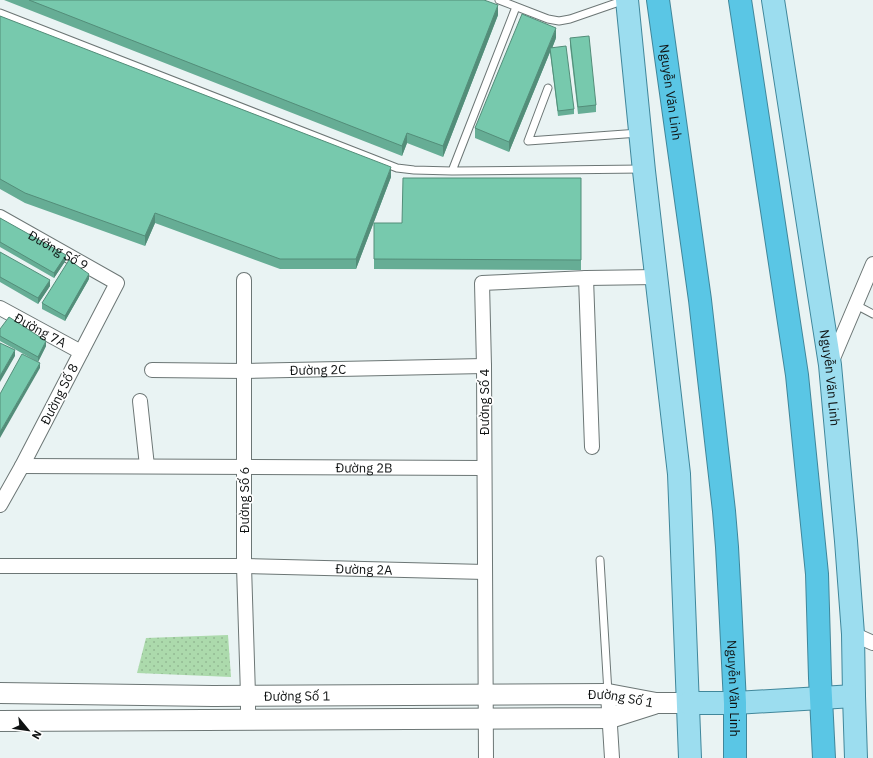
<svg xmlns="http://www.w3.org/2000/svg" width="873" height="758" viewBox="0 0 873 758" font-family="'IBM Plex Sans',sans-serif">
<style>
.grass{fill:url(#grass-dots)}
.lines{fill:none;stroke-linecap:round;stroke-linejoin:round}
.lane-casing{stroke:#6c7675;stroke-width:9}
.street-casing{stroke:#6c7675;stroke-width:16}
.secondary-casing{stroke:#6c7675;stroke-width:22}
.primary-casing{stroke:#40879b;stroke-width:24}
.highway-casing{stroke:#40879b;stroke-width:24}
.lane{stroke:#fff;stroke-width:7}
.street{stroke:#fff;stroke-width:14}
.secondary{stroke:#fff;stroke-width:20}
.primary{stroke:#9cddef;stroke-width:22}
.highway{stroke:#5ac6e5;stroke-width:22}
.wall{fill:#66ad95}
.shaded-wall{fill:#538d79}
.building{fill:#77c9ad;stroke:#538d79}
.labels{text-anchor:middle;stroke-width:3.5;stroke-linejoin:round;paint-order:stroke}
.street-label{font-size:13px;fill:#0f1212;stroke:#fff}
</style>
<defs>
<pattern id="grass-dots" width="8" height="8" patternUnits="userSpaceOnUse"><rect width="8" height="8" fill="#acdaac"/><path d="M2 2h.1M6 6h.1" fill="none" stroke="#93ba93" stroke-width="1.8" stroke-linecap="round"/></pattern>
</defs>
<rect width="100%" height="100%" fill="#e9f3f3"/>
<path class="grass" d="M228 635 231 677 137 673 146 638Z"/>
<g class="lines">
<defs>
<path id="lane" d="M499 0 548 19 559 21 570 19 625 0
M0 13 397 168 414 170 452 171 642 169
M548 88 528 141 639 133
M452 171 516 7
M856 305 873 314
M600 560 608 693"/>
<g id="street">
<path id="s1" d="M0 217 117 283 22 466 0 505"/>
<path d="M586 278 592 447"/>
<path d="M244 280V566L248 695V720"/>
<path id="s2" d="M0 308 81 352"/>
<path d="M831 363 873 264"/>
<path id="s3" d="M152 370 245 371 484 366"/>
<path d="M140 401 147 466"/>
<path id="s4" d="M22 466 484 468"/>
<path id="s5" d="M0 566H244L485 572"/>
<path d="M853 634 873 643"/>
<path d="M608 694 612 758"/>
<path d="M486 758 484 366 482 283 586 278 657 277"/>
</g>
<g id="secondary">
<path id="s6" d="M0 693 213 696 608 694 656 703H689"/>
<path d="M0 721 610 718 654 704"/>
</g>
<g id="primary">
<path d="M627 0 644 171 679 474 690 758"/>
<path id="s7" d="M773 0 830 365 846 541 853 634 854 696 856 758"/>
<path d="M689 703H735L854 696"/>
</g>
<g id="highway">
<path id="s8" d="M658 0 700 300 724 511 727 547 730 602 735 703V758"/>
<path d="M740 0 797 375 817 574 820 678 824 758"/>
</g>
</defs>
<use href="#lane" class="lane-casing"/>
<use href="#street" class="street-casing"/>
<use href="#secondary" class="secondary-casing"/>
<use href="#primary" class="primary-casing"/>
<use href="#highway" class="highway-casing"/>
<use href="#lane" class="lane"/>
<use href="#street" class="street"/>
<use href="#secondary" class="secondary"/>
<use href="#primary" class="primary"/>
<use href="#highway" class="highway"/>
</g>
<path class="wall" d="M4 0H484L498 15 443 157 407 143 402 156Z
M0 16 391 177 356 269H280L155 223 145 246 25 203 0 189Z
M556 38 552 48 574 109V114L558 116 550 52 509 152 475 138V128Z
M570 38 596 105V112L578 114 570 46Z
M581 178V270L374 269V223H402Z
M0 218 66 260 54 278 0 247Z
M0 252 50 286 38 304 0 282Z
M89 279 65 321 42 309V303Z
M0 329 46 346 38 362 0 341Z"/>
<path class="shaded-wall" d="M498 5V15L443 157V146Z
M556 28V38L551 51 550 48V52L509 152V142Z
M407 133V143L402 156V146Z
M391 167V177L356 269V259Z
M155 213V223L145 246V236Z
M66 255V260L54 278V273Z
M89 274V279L65 321V316Z
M50 280V286L38 304V298Z
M46 341V346L38 362V357Z
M15 350V356L0 382V376Z
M40 363V368L0 438V432Z"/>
<path class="building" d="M29 0H484L498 5 443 146 407 133 402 146Z
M522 14 556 28 509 142 475 128Z
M0 16 391 167 356 259H280L155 213 145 236 25 193 0 179Z
M589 36 596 105 578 107 570 38Z
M566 46 574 109 558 111 550 48Z
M403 178H581V260L374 259V223H402Z
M0 218 66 255 54 273 0 242Z
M0 252 50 280 38 298 0 277Z
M69 260 89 274 65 316 42 303Z
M9 317 46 341 38 357 0 336V329Z
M0 343 15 350 0 376Z
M22 354 40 363 0 432V394Z"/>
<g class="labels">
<g class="street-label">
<text dy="5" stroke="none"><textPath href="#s8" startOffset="93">Nguyễn Văn Linh</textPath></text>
<text dy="5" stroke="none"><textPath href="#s1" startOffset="67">Đường Số 9</textPath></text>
<text dy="5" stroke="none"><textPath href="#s2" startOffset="46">Đường 7A</textPath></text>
<text dy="5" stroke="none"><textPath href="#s3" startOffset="166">Đường 2C</textPath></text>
<text dy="5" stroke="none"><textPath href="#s7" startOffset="382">Nguyễn Văn Linh</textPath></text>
<text transform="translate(59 394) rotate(-63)" y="5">Đường Số 8</text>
<text transform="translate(484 402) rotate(-90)" y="5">Đường Số 4</text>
<text dy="5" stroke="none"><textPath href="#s4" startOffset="342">Đường 2B</textPath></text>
<text transform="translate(244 500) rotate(-90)" y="5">Đường Số 6</text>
<text dy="5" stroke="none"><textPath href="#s5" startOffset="364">Đường 2A</textPath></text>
<text dy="5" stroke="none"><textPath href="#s8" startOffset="693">Nguyễn Văn Linh</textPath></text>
<text dy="5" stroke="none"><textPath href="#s6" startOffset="297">Đường Số 1</textPath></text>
<text dy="5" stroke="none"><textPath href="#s6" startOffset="621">Đường Số 1</textPath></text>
</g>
</g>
<g transform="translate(28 730) rotate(119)" stroke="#ffffff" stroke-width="3" paint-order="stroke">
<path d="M0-3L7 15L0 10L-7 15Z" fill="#0f1212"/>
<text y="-6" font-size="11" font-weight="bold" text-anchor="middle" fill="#0f1212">N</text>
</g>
</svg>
